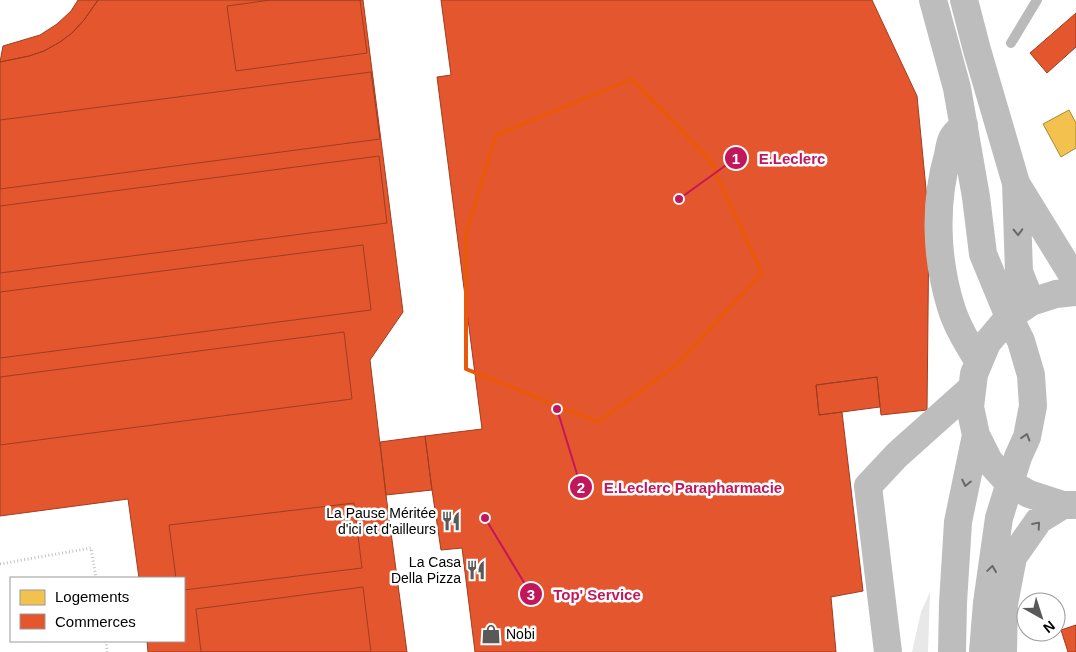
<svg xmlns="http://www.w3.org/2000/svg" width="1076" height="652" viewBox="0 0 1076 652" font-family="Helvetica,sans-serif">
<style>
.green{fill:#e8e8e8}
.homes{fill:#f2c14e;stroke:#a98737}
.shops{fill:#e4572e;stroke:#a03d20}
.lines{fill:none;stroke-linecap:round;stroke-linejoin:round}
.stream{stroke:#bababa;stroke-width:10}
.path{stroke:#c2c2c2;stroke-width:3;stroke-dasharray:1 2.5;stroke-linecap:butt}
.minor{stroke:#bdbdbd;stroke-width:28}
.oneway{stroke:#686868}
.marked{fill:none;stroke:#e8590c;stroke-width:4;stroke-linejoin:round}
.labels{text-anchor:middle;stroke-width:5;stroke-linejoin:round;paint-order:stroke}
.poi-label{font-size:14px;fill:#000;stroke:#fff;text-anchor:end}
.leader{fill:none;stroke:#c2185b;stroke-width:2}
.callout-dot{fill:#c2185b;stroke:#fff;stroke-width:2}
.mark-label{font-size:15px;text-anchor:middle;font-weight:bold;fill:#fff}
.callout-label{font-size:15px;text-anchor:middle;font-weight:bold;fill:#c2185b;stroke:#fff;stroke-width:5;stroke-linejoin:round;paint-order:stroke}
</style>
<rect width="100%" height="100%" fill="#fff"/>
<path class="green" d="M930 592 928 652H912L921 612Z"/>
<path class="homes" d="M1069 110 1076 123V148L1061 157 1043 124Z"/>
<path class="shops" d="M78 0H98L84 20 72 33 60 42 44 51 29 56 0 62 3 46 40 35 57 24 71 11Z
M98 0H363L403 312 370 360 386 495 407 652H148L147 641H184V578H139L128 499 0 516V62L29 56 44 51 60 42 72 33 84 20Z
M271 0H360L367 53 236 71 227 6Z
M441 0H872L917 96 929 220 927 410 881 415 877 377 816 385 819 415 842 412 863 591 831 597 836 652H475L462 548 441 550 432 490 425 436 482 429 437 77 451 75Z
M1076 13V47L1047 73 1030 53Z
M371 72 380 139 0 189V120Z
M379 156 387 223 0 273V206Z
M363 245 371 310 0 358V292Z
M344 332 352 399 0 445V377Z
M877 377 880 407 819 415 816 385Z
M425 436 432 490 386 495 380 442Z
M354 503 362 568 184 590V578H176L169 525Z
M363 587 371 652H201L196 609Z
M1076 625V652H1068L1061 630Z"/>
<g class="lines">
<path class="stream" d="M1011 43 1037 0"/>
<path class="path" d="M0 564 91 548 96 578
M106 641 107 652"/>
<path class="minor" d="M933 0 957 88 976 197 983 254 1009 317 1021 341 1031 375 1033 406 1027 437 1018 457 999 518 987 603 983 652
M964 0 977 50 1016 183 1019 272 1031 302
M964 125C961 129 956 132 953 137 950 141 949 149 948 155 934 203 936 259 951 307 957 327 968 344 979 362
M1017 185 1076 281
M1076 292 1056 294 1031 302 1009 317 987 343 974 374 970 407 976 435 989 461 1009 483 1029 494 1063 505H1076
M888 652 868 486 897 455 972 388
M952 652 953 603 958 522 976 435
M1003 652 1004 604 1013 557 1039 520 1063 505"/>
</g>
<defs><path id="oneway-chevron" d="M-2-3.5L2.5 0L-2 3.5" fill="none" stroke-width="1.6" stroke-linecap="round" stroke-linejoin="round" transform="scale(1.25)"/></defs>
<g class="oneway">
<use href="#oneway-chevron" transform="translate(1018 232) rotate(88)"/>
<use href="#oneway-chevron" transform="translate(1026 437) rotate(-73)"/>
<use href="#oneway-chevron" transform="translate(966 483) rotate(102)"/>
<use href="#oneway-chevron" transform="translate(1037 525) rotate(-49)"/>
<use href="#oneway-chevron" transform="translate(992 569) rotate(-82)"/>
</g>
<path class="marked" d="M632 79 709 159 762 273 676 365 598 422 466 369V234L496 135Z"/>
<defs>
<symbol id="restaurant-bare" viewBox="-9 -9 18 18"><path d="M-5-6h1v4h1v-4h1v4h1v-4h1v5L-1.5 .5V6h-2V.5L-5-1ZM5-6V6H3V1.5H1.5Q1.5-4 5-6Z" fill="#595959" stroke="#fff" stroke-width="2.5" paint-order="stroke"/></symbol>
<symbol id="shop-bare" viewBox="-9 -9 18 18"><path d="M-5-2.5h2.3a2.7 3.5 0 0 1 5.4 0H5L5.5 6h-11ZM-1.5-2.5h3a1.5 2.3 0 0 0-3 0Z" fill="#595959" stroke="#fff" stroke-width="2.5" paint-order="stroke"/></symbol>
</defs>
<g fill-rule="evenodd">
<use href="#restaurant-bare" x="437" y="507" width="28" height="28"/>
<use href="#restaurant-bare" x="462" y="556" width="28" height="28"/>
<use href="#shop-bare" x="477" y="620" width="28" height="28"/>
</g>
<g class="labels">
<g class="poi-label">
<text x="436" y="518">La Pause Méritée<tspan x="436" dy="16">d'ici et d'ailleurs</tspan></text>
<text x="461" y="567">La Casa<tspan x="461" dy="16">Della Pizza</tspan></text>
<text x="506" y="639" text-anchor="start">Nobi</text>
</g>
</g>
<path class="leader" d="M679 199L736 158M557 409L581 487M485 518L531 594"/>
<g class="callout-dot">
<circle cx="679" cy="199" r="5"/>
<circle cx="557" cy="409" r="5"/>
<circle cx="485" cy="518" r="5"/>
<circle cx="736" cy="158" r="12"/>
<circle cx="581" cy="487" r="12"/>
<circle cx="531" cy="594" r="12"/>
</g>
<g class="mark-label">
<text x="736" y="164">1</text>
<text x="581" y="493">2</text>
<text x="531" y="600">3</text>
</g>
<g class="callout-label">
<text x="792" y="164">E.Leclerc</text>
<text x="693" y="493">E.Leclerc Parapharmacie</text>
<text x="597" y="600">Top' Service</text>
</g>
<rect x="10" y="577" width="175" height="65" fill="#ffffff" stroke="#999999"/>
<rect x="20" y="590" width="25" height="15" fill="#f2c14e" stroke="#999999"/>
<text x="55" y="602" font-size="15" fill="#000000">Logements</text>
<rect x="20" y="614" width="25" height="15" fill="#e4572e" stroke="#999999"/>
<text x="55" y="627" font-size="15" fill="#000000">Commerces</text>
<g transform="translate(1041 617) rotate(141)"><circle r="24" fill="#ffffff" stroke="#999999"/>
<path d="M0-4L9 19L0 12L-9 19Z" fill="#595959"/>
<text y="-8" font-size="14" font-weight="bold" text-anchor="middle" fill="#000000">N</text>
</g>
</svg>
